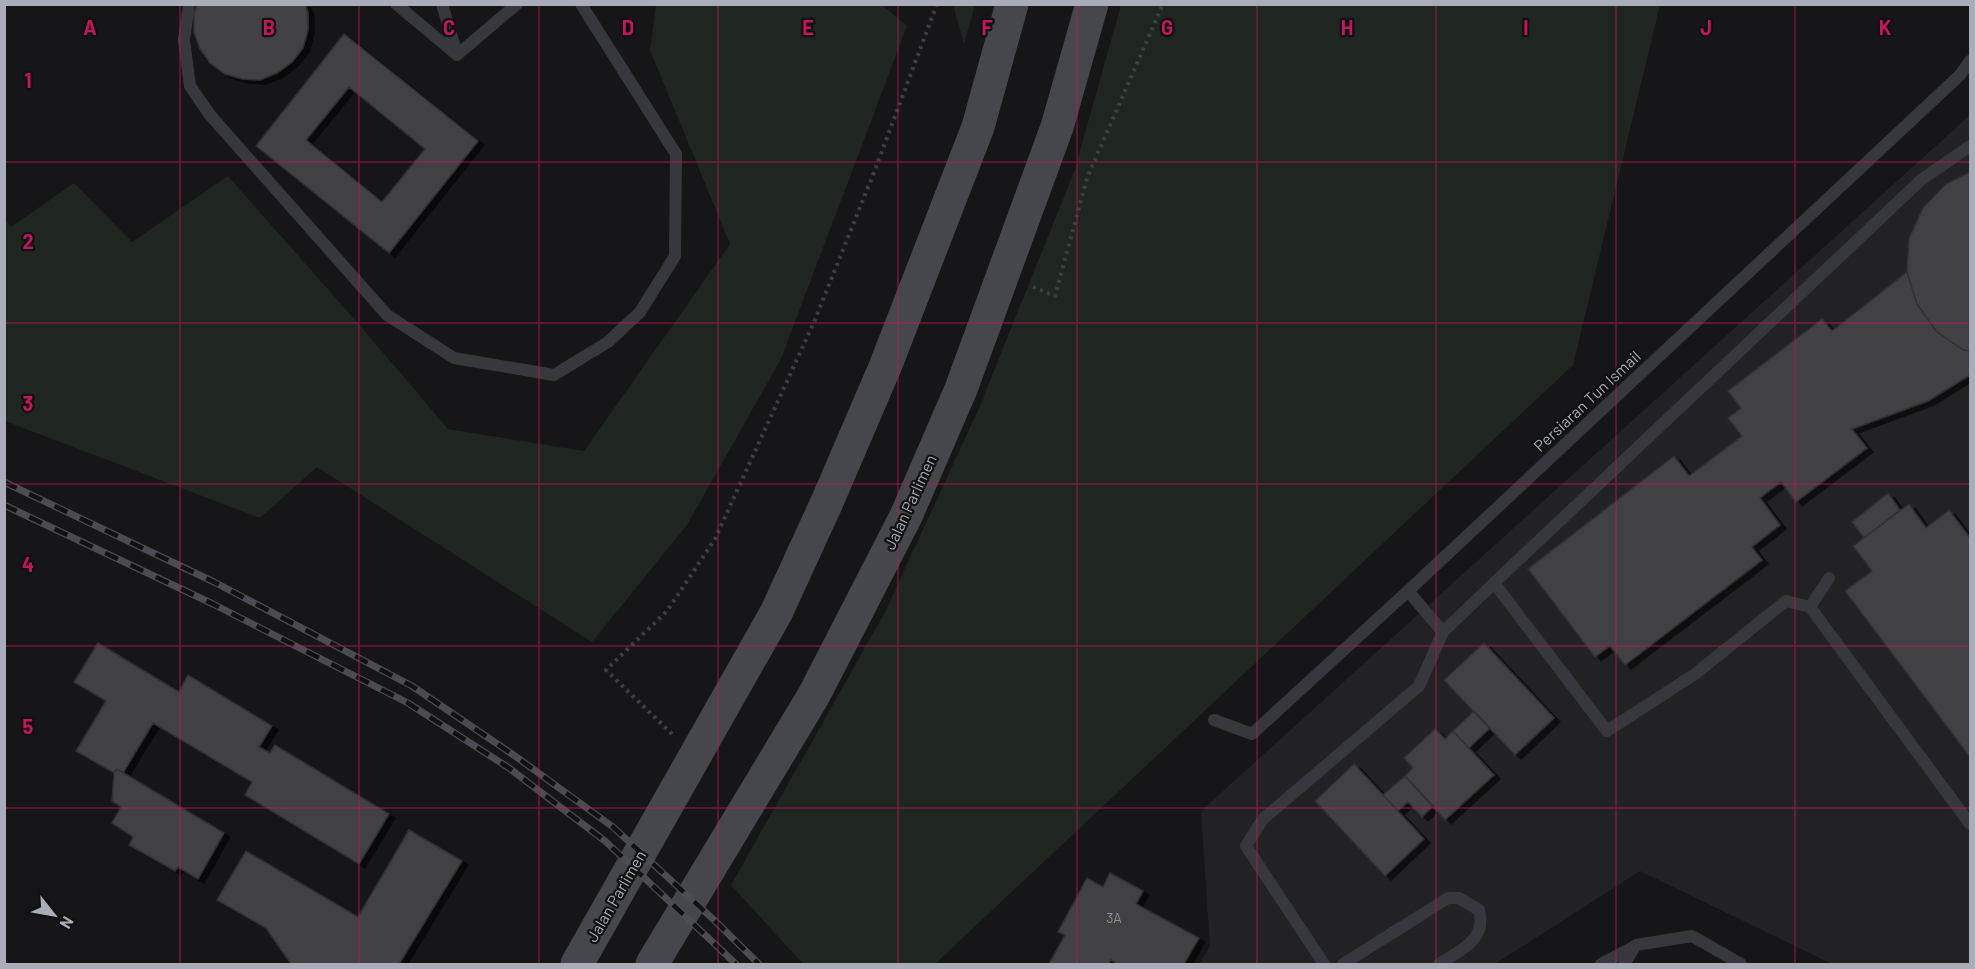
<svg xmlns="http://www.w3.org/2000/svg" width="1975" height="969" viewBox="0 0 1975 969" font-family="Barlow,sans-serif">
<style>
.built{fill:#222225}
.green{fill:#1e261f}
.building{fill:#404145;stroke:#303034;stroke-width:1.5;fill-rule:evenodd;filter:url(#shadow)}
.lines{fill:none;stroke-linecap:round;stroke-linejoin:round}
.path{stroke:#3d3f44;stroke-width:4;stroke-dasharray:3 4.5;stroke-linecap:butt}
.lane{stroke:#37383d;stroke-width:12}
.secondary{stroke:#45474d;stroke-width:33}
.rail-casing{stroke:#4a4c52;stroke-width:7}
.rail{stroke:#111113;stroke-width:4.5;stroke-dasharray:14;stroke-linecap:butt}
.grid{fill:none;stroke:#c2185b;stroke-width:1.5;stroke-opacity:0.55}
.labels{text-anchor:middle;stroke-width:4.5;stroke-linejoin:round;paint-order:stroke}
.number-label{font-size:14px;fill:#8e929b}
.street-label{font-size:16px;fill:#a8adb8;stroke:#111113}
.grid-label{font-size:20px;text-anchor:middle;font-weight:bold;fill:#c2185b;stroke:#111113;stroke-width:4.5;stroke-linejoin:round;paint-order:stroke}
</style>
<defs>
<filter id="shadow"><feDropShadow dx="6" dy="4" stdDeviation="0" flood-color="#0009"/></filter>
</defs>
<rect width="100%" height="100%" fill="#161618"/>
<path class="built" d="M1970 115V964H1832L1640 871 1495 964H1199L1210 946 1201 811Z"/>
<path class="green" d="M656 5H882L907 26 781 359 687 525 592 642 317 467 260 518 5 421V221L11 227 74 183 132 242 228 176 363 329 448 429 584 451 730 244 650 50Z
M953 5H975L964 44Z
M1121 5H1660L1573 365 935 964H803L731 885 884 614 979 408 1074 172Z"/>
<path class="building" d="M197 4H305L308 13V30L303 48 292 62 277 73 260 80 242 79 225 74 210 63 200 49 194 32V14Z
M344 34 478 141 389 253 256 146ZM349 87 425 149 382 202 306 140Z
M1970 172V351L1963 350 1936 331 1917 304 1907 272 1909 239 1923 208 1946 184Z
M1907 272 1917 304 1936 331 1963 350 1970 351V375L1928 401 1852 429 1867 448 1796 502 1781 482 1760 498 1780 525 1752 547 1762 560 1625 665 1610 646 1595 657 1528 569 1674 456 1689 476 1742 436 1728 418 1741 408 1728 391 1822 319 1832 331Z
M1888 493 1900 510 1864 538 1852 522Z
M1909 504 1926 528 1949 510 1970 538V757L1845 591 1872 571 1853 546Z
M98 643 179 692 188 675 272 726 259 747 270 753 275 745 389 814 359 864 245 795 252 782 153 723 123 773 117 769 114 773 76 751 106 701 74 682Z
M1484 643 1554 718 1515 755 1444 680Z
M1474 711 1490 728 1469 748 1453 731Z
M1435 729 1445 739 1453 731 1494 775 1445 820 1405 776 1413 768 1404 758Z
M1354 764 1424 839 1385 876 1315 801Z
M117 769 224 833 198 879 178 867 175 871 129 845 133 837 112 823 121 807 112 801 114 773Z
M1405 776 1433 806 1422 817 1408 802 1398 811 1383 795Z
M409 830 462 861 399 964H291L266 928 217 900 246 851 358 917Z
M1110 873 1143 891 1136 904 1199 938 1184 964H1114L1115 962 1111 960 1108 964H1049L1065 935 1058 932 1087 878 1103 887Z"/>
<g class="lines">
<path class="path" d="M1033 287 1055 296 1087 178 1163 4
M672 734 606 670 667 611 715 539 814 322 873 175 937 4"/>
<path class="lane" d="M189 4 184 40 190 86 210 115 387 315 454 358 554 375 608 342 640 312 675 256 676 154 581 4
M396 4 457 55 517 4
M442 4 457 54
M1494 583 1607 731 1695 674 1786 601 1810 607 1970 824
M1408 591 1443 632
M1810 607 1829 578
M1214 720 1252 734 1408 591 1960 75 1970 61
M1324 964 1246 846 1263 819 1419 686 1443 632 1494 583 1921 180 1970 146
M1343 964 1448 898H1459L1479 910C1487 941 1460 950 1439 964
M1601 964 1635 946
M1624 964 1636 945 1692 936 1741 964"/>
<path class="secondary" d="M577 964 776 613 827 502 885 367 978 127 1012 4
M652 964 814 695 906 516 961 389 1057 127 1092 4"/>
<defs>
<path id="rail" d="M4 482 214 582 412 686 515 756 613 827 714 920 759 964
M4 505 213 604 408 703 509 768 605 841 736 964"/>
</defs>
<use href="#rail" class="rail-casing"/>
<use href="#rail" class="rail"/>
</g>
<path class="grid" d="M180 4V964M359 4V964M539 4V964M718 4V964M898 4V964M1077 4V964M1257 4V964M1436 4V964M1616 4V964M1795 4V964M4 162H1970M4 323H1970M4 484H1970M4 646H1970M4 808H1970"/>
<g class="labels">
<g class="number-label">
<text x="1114" y="923">3A</text>
</g>
<g class="street-label">
<text transform="translate(1587 401) rotate(-43)" y="6">Persiaran Tun Ismail</text>
<text transform="translate(910 502) rotate(-65)" y="6">Jalan Parlimen</text>
<text transform="translate(616 896) rotate(-60)" y="6">Jalan Parlimen</text>
</g>
</g>
<g class="grid-label">
<text x="90" y="35">A</text>
<text x="269" y="35">B</text>
<text x="449" y="35">C</text>
<text x="628" y="35">D</text>
<text x="808" y="35">E</text>
<text x="987" y="35">F</text>
<text x="1167" y="35">G</text>
<text x="1347" y="35">H</text>
<text x="1526" y="35">I</text>
<text x="1706" y="35">J</text>
<text x="1885" y="35">K</text>
<text x="28" y="88">1</text>
<text x="28" y="249">2</text>
<text x="28" y="411">3</text>
<text x="28" y="572">4</text>
<text x="28" y="734">5</text>
</g>
<rect width="1975" height="969" fill="none" stroke="#a8adb8" stroke-width="12"/>
<g transform="translate(54 915) rotate(121)" stroke="#111113" stroke-width="4.5" paint-order="stroke">
<path d="M0-4.5L10 22L0 15L-10 22Z" fill="#a8adb8"/>
<text y="-9" font-size="16" font-weight="bold" text-anchor="middle" fill="#a8adb8">N</text>
</g>
</svg>
